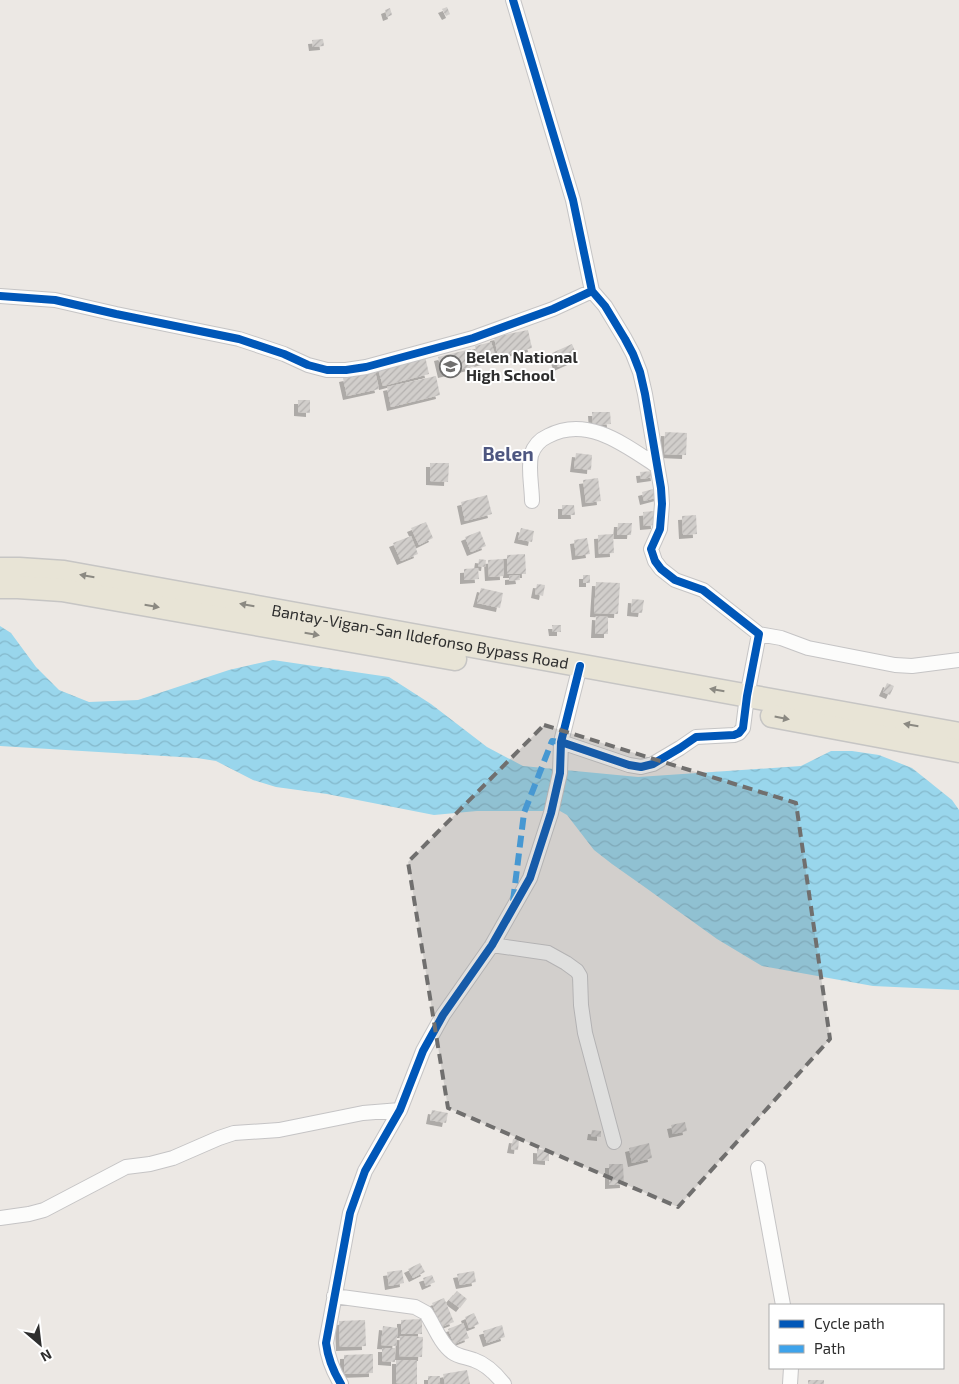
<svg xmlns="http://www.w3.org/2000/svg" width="959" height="1384" viewBox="0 0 959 1384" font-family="'Exo 2',sans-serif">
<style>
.water{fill:url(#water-waves)}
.building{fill:url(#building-hatch);filter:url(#shadow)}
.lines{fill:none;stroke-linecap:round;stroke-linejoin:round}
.minor-casing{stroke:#c5c4c5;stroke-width:16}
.primary-casing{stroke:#c6c5c4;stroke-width:25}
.minor{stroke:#fcfcfb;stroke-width:14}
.primary{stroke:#e8e4d6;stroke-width:22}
.quiet{stroke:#3ea3eb;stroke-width:6;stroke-dasharray:12 6;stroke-linecap:butt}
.cycleway-casing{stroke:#fff;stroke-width:11}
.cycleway{stroke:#0057b8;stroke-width:8}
.oneway{fill:#8b8982}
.marked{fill:#706f6e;fill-opacity:0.2;stroke:#706f6e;stroke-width:4;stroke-dasharray:10 6;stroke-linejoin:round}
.labels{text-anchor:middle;stroke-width:4;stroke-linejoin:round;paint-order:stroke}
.poi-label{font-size:16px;font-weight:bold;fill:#2e2e2e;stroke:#fff;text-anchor:start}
.street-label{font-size:16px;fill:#2e2e2e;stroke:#fff}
.quarter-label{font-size:19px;font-weight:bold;fill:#4d5680;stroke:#fff}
</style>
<defs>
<pattern id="water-waves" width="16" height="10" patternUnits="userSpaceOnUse" patternTransform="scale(1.25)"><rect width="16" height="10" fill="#99d6ec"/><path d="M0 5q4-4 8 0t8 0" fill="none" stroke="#84b8cb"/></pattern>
<pattern id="building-hatch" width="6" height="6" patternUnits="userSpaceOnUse" patternTransform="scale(1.25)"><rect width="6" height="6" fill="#d1cecb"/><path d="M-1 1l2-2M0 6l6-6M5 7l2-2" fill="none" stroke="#b4b1af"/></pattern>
<filter id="shadow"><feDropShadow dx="-4" dy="4" stdDeviation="0" flood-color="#0004"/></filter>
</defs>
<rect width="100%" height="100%" fill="#ece8e4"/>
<path class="water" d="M0 626 11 633 36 667 59 690 89 702 138 700 229 670 273 660 389 677 431 704 487 747 523 766 638 777 801 766 831 751H852L879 755 912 768 952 800 959 810V990L873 986 762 966 717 939 646 888 612 864 594 850 567 815 560 811H477L434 815 327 794 276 787 253 780 216 761 197 758 0 746Z"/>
<path class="building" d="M447 7 450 14 446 16 442 9Z
M390 8 392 15 387 17 385 10Z
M323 39 324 46 313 47 312 40Z
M528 330 532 348 498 356 494 337Z
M491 342 496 358 478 363 475 346Z
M572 344 578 358 558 367 552 353Z
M471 349 475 366 442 374 438 357Z
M425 356 429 374 383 386 378 369Z
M375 371 379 389 347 396 343 378Z
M436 376 440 395 391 407 387 387Z
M298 400H310V413L298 412Z
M592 412H610L611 424 593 425Z
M665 432 687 433 686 455 664 454Z
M576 453 592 455 591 470 574 468Z
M430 463H449L448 482 430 481Z
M654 471 655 477 641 479 640 472Z
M598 478 601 501 586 503 583 480Z
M657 488 659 497 644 501 642 492Z
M487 495 492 514 465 521 461 502Z
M562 505H574L575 515H562Z
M654 511 655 525 644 526 643 512Z
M696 515 697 534 683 535 682 516Z
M426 522 433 538 419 545 411 528Z
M618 523H632L631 535H617Z
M521 528 534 531 532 542 518 539Z
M480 531 486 546 471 552 465 537Z
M613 534 614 553 599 554 598 535Z
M411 536 418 554 401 561 393 543Z
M587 538 590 554 576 556 574 540Z
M525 554 526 574H507V555Z
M479 559 486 560 485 567 478 566Z
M503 559 504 576 489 577 488 560Z
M478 568 479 579 464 580V569Z
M519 575 520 580 509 581V576Z
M583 575H590V583H583Z
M596 582 620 583 618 614 594 613Z
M537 584 545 585 543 596 535 594Z
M481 588 503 593 500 608 477 603Z
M632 599 644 600 642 613 631 612Z
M596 616 608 617V634H595Z
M552 625H561V632H553Z
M887 683 894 686 890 695 883 692Z
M432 1110 448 1113 446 1123 430 1120Z
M685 1122 687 1131 673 1134 671 1125Z
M592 1130 601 1131V1137L591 1136Z
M513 1139 519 1140 518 1150 511 1149Z
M649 1143 652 1158 632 1163 629 1148Z
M537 1149 549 1150V1161L537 1160Z
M609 1164H623L624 1184 609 1185Z
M420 1263 425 1272 413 1278 408 1269Z
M402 1270 404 1283 389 1286 387 1272Z
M474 1271 476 1282 460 1285 457 1274Z
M432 1275 435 1282 426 1286 423 1278Z
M457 1291 467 1299 460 1308 449 1300Z
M444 1298 454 1322 441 1327 432 1303Z
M474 1313 479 1324 469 1328 465 1317Z
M422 1319V1334H401V1320Z
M365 1320 366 1346 340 1347 339 1321Z
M463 1323 469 1338 454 1344 448 1329Z
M502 1325 505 1337 487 1343 483 1331Z
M383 1326 398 1328 396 1346 381 1345Z
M400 1336 423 1337 422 1357 399 1356Z
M382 1348H395V1362L382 1361Z
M373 1354V1373L344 1374V1355Z
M396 1360H417V1384L396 1383Z
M467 1370 470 1384H445L443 1374Z
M428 1376H440V1384H428Z
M808 1380H824V1384H808Z"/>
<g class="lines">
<defs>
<path id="minor" d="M513 0 573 200 592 291 605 306 625 339 633 354 640 372 645 394 661 488 662 504 660 529 651 549 655 561 661 569 675 580 703 590 759 634 747 696 743 728 739 733 734 735 696 737 680 748 653 764 641 767 629 765 561 742
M0 296 55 300 116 314 239 339 284 354 308 365 327 370H346L366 367 473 338 553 309 592 291
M532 501C532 487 528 470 531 455 534 446 539 440 548 436 587 415 625 445 657 466
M759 634 781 638 808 648 895 665 912 666 959 660
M492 945 548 953 566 963 577 971 580 976 581 1005 585 1033 614 1142
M758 1168 783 1305
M0 1218 29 1214 44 1210 126 1167 150 1164 173 1158 219 1138 234 1133 279 1130 363 1113 400 1110
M334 1296 415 1307 426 1313C434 1325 440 1343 452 1352 459 1357 466 1357 474 1360 486 1364 496 1374 504 1384
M341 1384C333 1371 328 1359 326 1343L350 1213 365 1171 400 1110 423 1051 443 1015 492 945 530 878 551 813 560 773 561 742 580 666
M790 1384 791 1368"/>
<g id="primary">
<path id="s1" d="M0 569H19L64 572 959 734"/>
<path d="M0 587H18L62 590 455 659"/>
<path d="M772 716 959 751"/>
</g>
</defs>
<use href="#minor" class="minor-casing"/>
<use href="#primary" class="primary-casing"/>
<use href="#minor" class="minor"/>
<use href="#primary" class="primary"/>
<path class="quiet" d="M513 901 524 813 552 741 561 742"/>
<defs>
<path id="cycleway" d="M513 0 573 200 592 291 605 306 625 339 633 354 640 372 645 394 661 488 662 504 660 529 651 549 655 561 661 569 675 580 703 590 759 634 747 696 743 728 739 733 734 735 696 737 680 748 653 764 641 767 629 765 561 742
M0 296 55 300 116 314 239 339 284 354 308 365 327 370H346L366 367 473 338 553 309 592 291
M341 1384C333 1371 328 1359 326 1343L350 1213 365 1171 400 1110 423 1051 443 1015 492 945 530 878 551 813 560 773 561 742 580 666"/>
</defs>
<use href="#cycleway" class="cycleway-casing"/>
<use href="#cycleway" class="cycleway"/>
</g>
<defs><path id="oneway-solid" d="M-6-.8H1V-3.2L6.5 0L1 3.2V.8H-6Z" transform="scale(1.25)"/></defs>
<g class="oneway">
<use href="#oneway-solid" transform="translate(87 576) rotate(-170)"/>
<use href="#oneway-solid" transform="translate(247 605) rotate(-170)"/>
<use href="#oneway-solid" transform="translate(152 606) rotate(10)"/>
<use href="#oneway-solid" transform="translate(312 634) rotate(10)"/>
<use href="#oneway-solid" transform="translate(717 690) rotate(-170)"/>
<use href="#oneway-solid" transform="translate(782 718) rotate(11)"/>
<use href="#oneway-solid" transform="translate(911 725) rotate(-170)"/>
</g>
<path class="marked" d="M544 725 796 803 830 1039 678 1207 448 1108 408 862Z"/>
<defs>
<symbol id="school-ring" viewBox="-11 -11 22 22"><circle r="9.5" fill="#fff" stroke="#706f6e" stroke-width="1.5"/><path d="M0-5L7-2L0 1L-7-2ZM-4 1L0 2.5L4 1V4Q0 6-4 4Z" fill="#706f6e"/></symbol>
</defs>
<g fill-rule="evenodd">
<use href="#school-ring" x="438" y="354" width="25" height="25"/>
</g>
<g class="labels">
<g class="poi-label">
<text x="466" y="363">Belen National<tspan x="466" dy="18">High School</tspan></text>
</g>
<g class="street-label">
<text dy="6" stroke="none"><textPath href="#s1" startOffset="426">Bantay-Vigan-San Ildefonso Bypass Road</textPath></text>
</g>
<g class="quarter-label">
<text x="508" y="461">Belen</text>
</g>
</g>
<rect x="769" y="1304" width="175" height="65" fill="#ffffff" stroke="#ababab"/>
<rect x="779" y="1320" width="25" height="8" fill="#0057b8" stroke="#ababab"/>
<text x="814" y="1329" font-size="15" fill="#2e2e2e">Cycle path</text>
<rect x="779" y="1345" width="25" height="8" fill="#3ea3eb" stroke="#ababab"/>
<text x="814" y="1354" font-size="15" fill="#2e2e2e">Path</text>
<g transform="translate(40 1344) rotate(152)" stroke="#ffffff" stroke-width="4" paint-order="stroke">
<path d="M0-4L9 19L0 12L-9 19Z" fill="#2e2e2e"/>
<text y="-8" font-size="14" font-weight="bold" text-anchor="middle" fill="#2e2e2e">N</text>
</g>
</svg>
